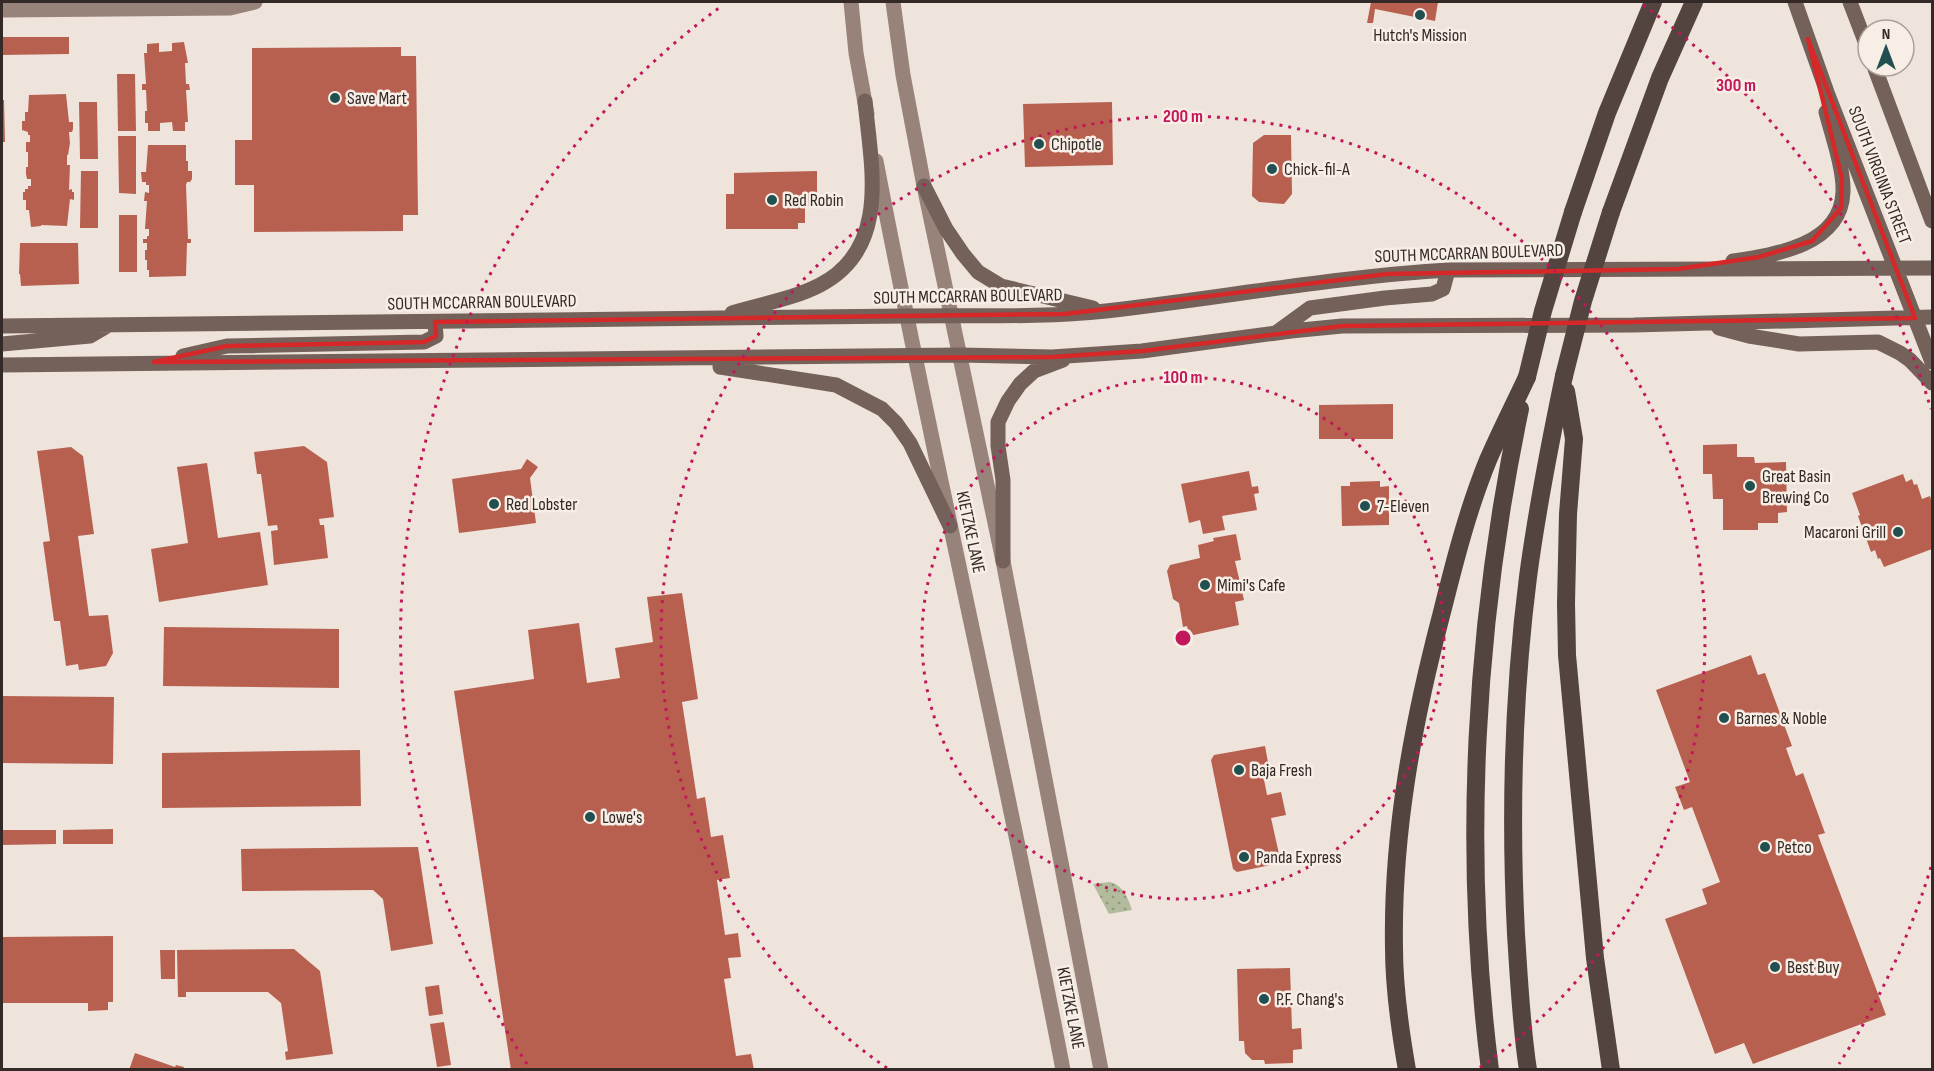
<svg xmlns="http://www.w3.org/2000/svg" width="1934" height="1071" viewBox="0 0 1934 1071" font-family="'Sofia Sans Condensed',sans-serif">
<style>
.grass{fill:url(#grass-dots)}
.building{fill:#b8604f}
.lines{fill:none;stroke-linecap:round;stroke-linejoin:round}
.secondary{stroke:#98837a;stroke-width:15}
.primary{stroke:#73615a;stroke-width:15}
.highway{stroke:#53443f;stroke-width:18}
.highway-bridge{stroke:#53443f;stroke-width:18}
.marked{fill:none;stroke:#d62828;stroke-width:4.5;stroke-linejoin:round}
.ring{fill:none;stroke:#c2185b;stroke-width:3;stroke-dasharray:3 6}
.poi-dot{fill:#224f4f;stroke:#f7eee6;stroke-width:2}
.labels{text-anchor:middle;stroke-width:5;stroke-linejoin:round;paint-order:stroke}
.poi-label{font-size:18px;fill:#332a27;stroke:#f7eee6;text-anchor:start}
.street-label{font-size:18px;fill:#332a27;stroke:#f7eee6}
.centre{fill:#c2185b;stroke:#f7eee6;stroke-width:3}
.ring-label{font-size:18px;text-anchor:middle;font-weight:bold;fill:#c2185b;stroke:#f7eee6;stroke-width:5;stroke-linejoin:round;paint-order:stroke}
</style>
<defs>
<pattern id="grass-dots" width="8" height="8" patternUnits="userSpaceOnUse" patternTransform="scale(1.5)"><rect width="8" height="8" fill="#b3bb9d"/><path d="M2 2h.1M6 6h.1" fill="none" stroke="#929880" stroke-width="1.8" stroke-linecap="round"/></pattern>
</defs>
<rect width="100%" height="100%" fill="#eee4db"/>
<path class="grass" d="M1110 882C1123 885 1128 898 1132 910L1109 914 1093 884Z"/>
<path class="building" d="M1371 2H1438L1435 21 1375 9 1373 23H1367Z
M2 37H69V54L2 55Z
M184 42 188 63H185L186 84H189L190 90H186L188 122H185V131H173L172 122 160 123V131H148V123H145V111H147L146 90H142V84H146L144 53H147V44L159 43V52L172 51V43Z
M401 47V56H416L418 215H403V231L254 232V185H235V140H252V48Z
M117 74H135L136 131H118Z
M66 94 69 122H73V129L72 132H69L70 143 68 155H67V165H70L69 190 72 189V192H74V200L70 199 67 226 41 225V226L31 227 29 210H26V200H23V192H25V189H28V186H31V179H27L26 174V167H28V152H26V142H30V135H28V132L22 130V121H25V112H28L29 95Z
M2 100H4L5 142H2Z
M79 102H97L98 159H80Z
M1112 102 1113 165 1025 167 1023 104Z
M1264 135H1291L1292 194 1284 204 1259 202 1252 196 1253 143Z
M118 136H136V194L119 193Z
M148 145H186V161H188V171H192V179L190 182H187L186 185 188 239H191V243H187L186 276 149 277V270H147V260H145V250H147V243H143V239H147V236H149V229H145L147 201H144L145 192 149 193V185H146V182H142L141 172H146Z
M81 171H98V228H80Z
M817 171V206H805V223H798V229H726V194H734V173Z
M119 215H137V272H119Z
M20 243H78L79 284 21 286 20 274H19Z
M1393 404V439H1319V405Z
M1737 444V457H1754L1755 463 1786 462 1787 512 1778 513V523H1758V530H1723V499H1713L1712 474H1703V445Z
M304 446 327 462 334 517 319 519 320 525H324L328 558 274 565 271 531 278 530 277 525 268 526 261 474H257L254 452Z
M71 447 83 456 94 534 78 536 89 616 108 615 113 653 106 666 79 670 78 664 66 666 60 621H54L43 542 50 541 37 451Z
M527 459 538 467 530 478 536 523 459 533 452 479 521 469Z
M207 463 218 538 260 532 268 585 159 602 151 549 188 543 177 467Z
M1249 471 1252 487 1258 486 1259 493 1254 494 1257 510 1222 516 1225 530 1203 534 1200 520 1189 523 1181 484Z
M1903 474 1906 482 1912 479 1914 485 1917 484 1922 499 1930 496 1932 503V549L1884 567 1880 558 1878 559 1875 550 1871 552 1858 516 1860 515 1852 493Z
M1380 481V487L1389 486V525L1342 526 1341 486H1350V482Z
M1236 534 1241 560 1235 561 1244 600 1235 602 1239 625 1189 636 1187 626 1183 627 1179 603 1173 599 1167 571 1170 565 1200 558 1198 545 1214 541 1213 538Z
M682 593 698 699 682 702 697 799 705 797 711 837 723 835 730 878 717 880 725 935 738 933 741 957 728 958 731 978 724 979 736 1056 751 1054 754 1070H511L454 691 534 679 528 630 579 623 587 683 620 678 615 648 653 642 647 597Z
M164 627 339 629V688L163 686Z
M1751 655 1758 675 1765 673 1792 746 1786 748 1796 776 1803 773 1825 833 1818 835 1886 1015 1753 1064 1744 1043 1715 1054 1665 919 1707 904 1702 889 1720 882 1692 807 1684 810 1675 787 1690 782 1656 690Z
M2 696 114 697 113 764 2 763Z
M1265 746 1270 773 1263 774 1267 795 1281 792 1286 815 1271 818 1281 863 1237 872 1233 869 1211 760 1214 755Z
M360 750 361 806 162 808V753Z
M113 829V844H63V830Z
M2 830H56V844L2 845Z
M418 847 433 944 391 951 383 899 373 890 242 891 241 849Z
M113 936V1002H108V1010L88 1011V1003H2V937Z
M294 949 320 971 333 1054 286 1060 285 1052 288 1051 281 1003 268 992H186V997H178L177 950Z
M160 950H175V979H161Z
M1290 968 1292 1029 1301 1028 1302 1049 1293 1050V1063L1265 1064 1264 1060H1252L1245 1053 1244 1041H1239L1237 969Z
M439 985 443 1014 429 1016 425 987Z
M444 1022 451 1065 437 1067 430 1024Z
M135 1053 175 1067 176 1065 184 1067 183 1070H129Z"/>
<g class="lines">
<path class="secondary" d="M851 2 856 53 867 114
M893 2 903 75 924 186 1003 561 1101 1070
M2 10 230 8 255 2
M876 161C934 465 1005 766 1063 1070"/>
<path class="primary" d="M1795 2 1828 95 1932 362
M1850 2 1868 49
M1874 66 1932 221
M924 186 946 229 963 254 978 272 1001 286 1093 308
M1733 261C1773 255 1841 246 1843 192 1844 169 1832 135 1826 112
M732 313C761 304 793 299 820 285 891 248 871 166 865 101
M2 326 906 316C973 315 1040 318 1106 311 1220 298 1333 277 1448 270L1932 268
M1719 328 1749 336 1799 344 1878 342 1900 353 1910 360 1932 383
M1277 332 1310 308 1385 298 1432 294 1443 289 1448 270
M2 344 90 336 107 326
M183 356 227 346 424 342 436 336 435 322
M2 365 961 355 1052 357 1142 351 1291 331 1342 326 1634 325 1932 317
M720 367 836 385 882 409 896 423 910 443 950 526
M1003 561V480L998 446V422L1008 401 1020 384 1034 371 1063 360"/>
<path class="highway" d="M1573 212 1607 113 1653 2
M1611 212 1660 78 1694 2
M1566 391 1574 439 1568 514 1566 603 1567 655 1595 958 1611 1070
M1407 1070C1400 1030 1394 988 1394 948 1392 833 1413 722 1442 612 1455 560 1468 509 1488 460 1500 432 1514 405 1527 377
M1490 1070C1462 850 1475 624 1520 409
M1528 1070C1521 1025 1519 979 1516 934 1510 815 1513 695 1528 577 1537 509 1550 443 1564 376"/>
<path class="highway-bridge" d="M1564 376 1583 301 1611 212
M1527 377 1543 311 1573 212"/>
</g>
<path class="marked" d="M1808 39 1915 318 1342 326 1142 351 1052 357 154 362 227 346 424 342 436 336 435 322 1065 314 1387 274 1678 269 1759 257 1812 241 1841 208 1842 179Z"/>
<g class="ring">
<circle cx="1183" cy="638" r="261"/>
<path d="M887 1068A522 522 0 1 1 1479 1068"/>
<path d="M1931 867A782 782 0 0 1 1839 1064M527 1064A782 782 0 0 1 723 5M1643 5A782 782 0 0 1 1931 409"/>
</g>
<g class="poi-dot">
<circle cx="1420" cy="15" r="6"/>
<circle cx="335" cy="98" r="6"/>
<circle cx="1039" cy="144" r="6"/>
<circle cx="1272" cy="169" r="6"/>
<circle cx="772" cy="200" r="6"/>
<circle cx="1750" cy="486" r="6"/>
<circle cx="494" cy="504" r="6"/>
<circle cx="1365" cy="506" r="6"/>
<circle cx="1898" cy="532" r="6"/>
<circle cx="1205" cy="585" r="6"/>
<circle cx="1724" cy="718" r="6"/>
<circle cx="1239" cy="770" r="6"/>
<circle cx="590" cy="817" r="6"/>
<circle cx="1765" cy="847" r="6"/>
<circle cx="1244" cy="857" r="6"/>
<circle cx="1775" cy="967" r="6"/>
<circle cx="1264" cy="999" r="6"/>
</g>
<g class="labels">
<g class="poi-label">
<text x="1420" y="41" text-anchor="middle">Hutch's Mission</text>
<text x="347" y="104">Save Mart</text>
<text x="1051" y="150">Chipotle</text>
<text x="1284" y="175">Chick-fil-A</text>
<text x="784" y="206">Red Robin</text>
<text x="1762" y="482">Great Basin<tspan x="1762" dy="21">Brewing Co</tspan></text>
<text x="506" y="510">Red Lobster</text>
<text x="1377" y="512">7-Eleven</text>
<text x="1886" y="538" text-anchor="end">Macaroni Grill</text>
<text x="1217" y="591">Mimi's Cafe</text>
<text x="1736" y="724">Barnes &amp; Noble</text>
<text x="1251" y="776">Baja Fresh</text>
<text x="602" y="823">Lowe's</text>
<text x="1777" y="853">Petco</text>
<text x="1256" y="863">Panda Express</text>
<text x="1787" y="973">Best Buy</text>
<text x="1276" y="1005">P.F. Chang's</text>
</g>
<g class="street-label">
<text transform="translate(1880 175) rotate(69)" y="6">SOUTH VIRGINIA STREET</text>
<text transform="translate(1469 253) rotate(-2)" y="6">SOUTH MCCARRAN BOULEVARD</text>
<text transform="translate(968 296) rotate(-1)" y="6">SOUTH MCCARRAN BOULEVARD</text>
<text transform="translate(482 302) rotate(-1)" y="6">SOUTH MCCARRAN BOULEVARD</text>
<text transform="translate(971 532) rotate(78)" y="6">KIETZKE LANE</text>
<text transform="translate(1071 1008) rotate(79)" y="6">KIETZKE LANE</text>
</g>
</g>
<circle cx="1183" cy="638" r="9" class="centre"/>
<g class="ring-label">
<text x="1736" y="91">300 m</text>
<text x="1183" y="122">200 m</text>
<text x="1183" y="383">100 m</text>
</g>
<rect width="1934" height="1071" fill="none" stroke="#332a27" stroke-width="6"/>
<g transform="translate(1886 48)"><circle r="28" fill="#f7eee6" stroke="#a9a09a" stroke-width="1.5"/>
<path d="M0-4.5L10 22L0 15L-10 22Z" fill="#224f4f"/>
<text y="-9" font-size="16" font-weight="bold" text-anchor="middle" fill="#332a27">N</text>
</g>
</svg>
